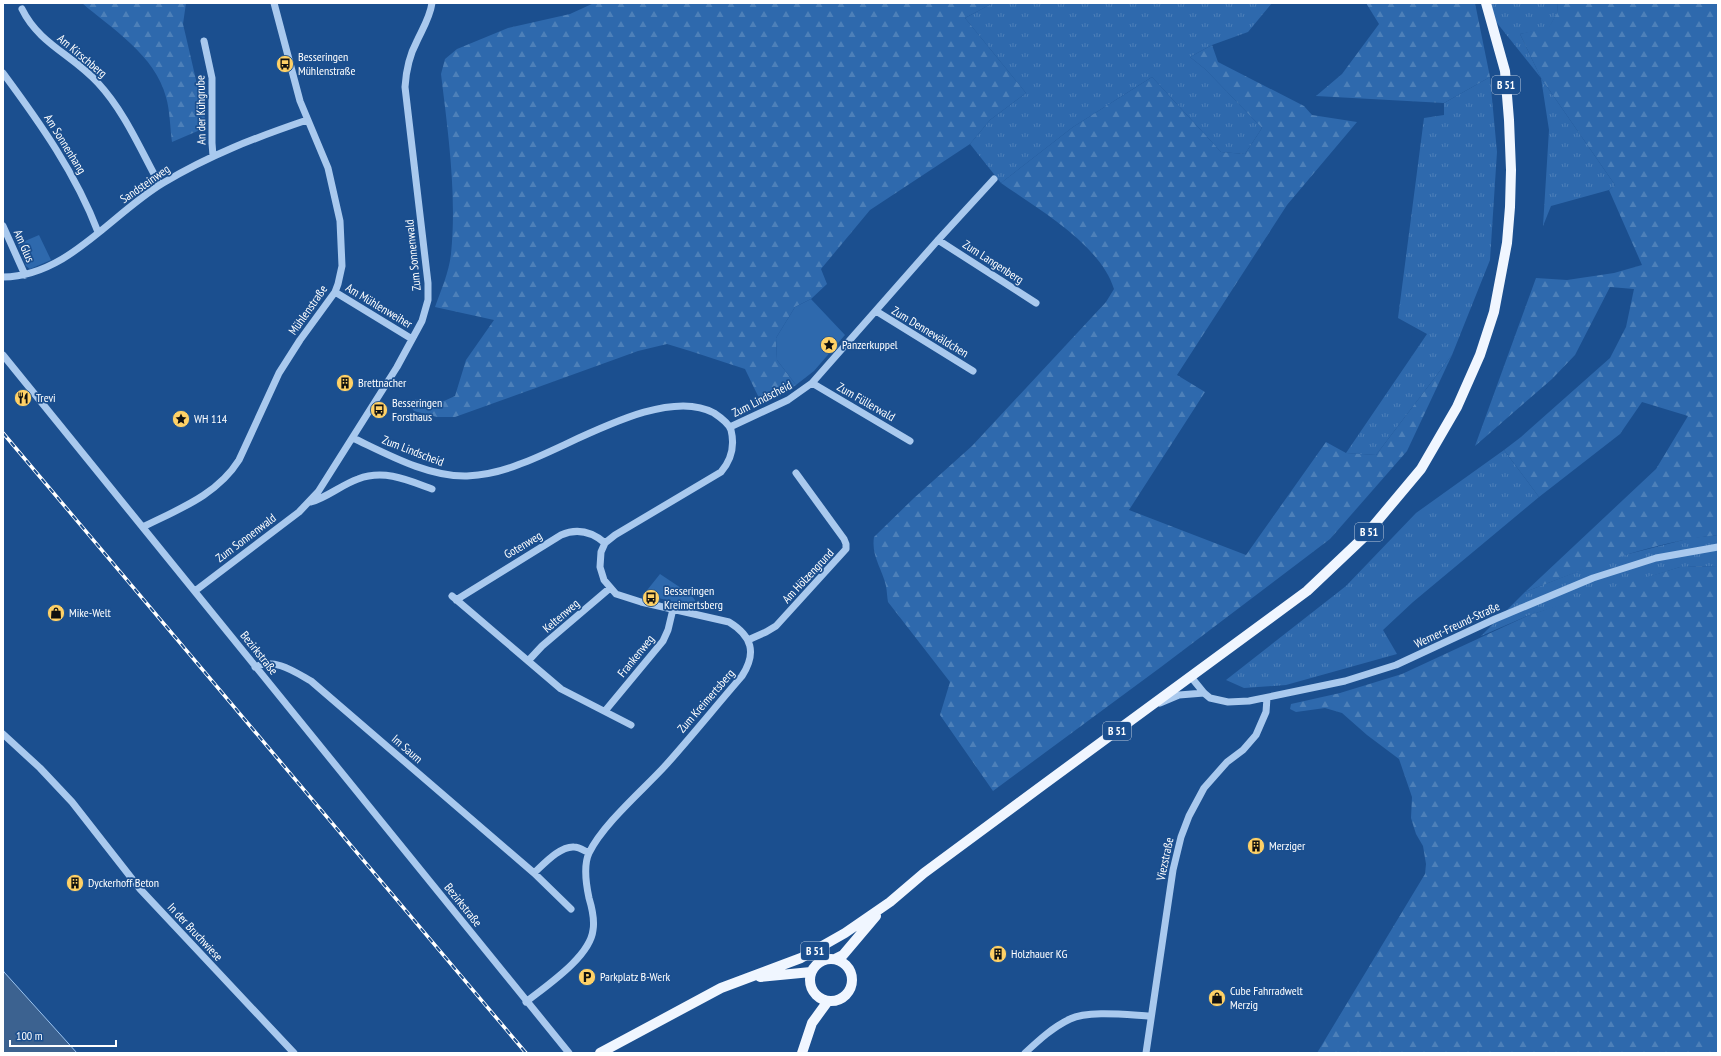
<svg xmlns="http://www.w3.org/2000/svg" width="1721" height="1056" viewBox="0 0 1721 1056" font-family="'PT Sans Narrow',sans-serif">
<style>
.grass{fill:url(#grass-tufts)}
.forest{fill:url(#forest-firs)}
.park{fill:#2e69ad}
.water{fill:#3c6290;stroke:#9cc4f0}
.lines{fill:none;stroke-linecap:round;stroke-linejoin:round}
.minor{stroke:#a9c9ee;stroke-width:7}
.major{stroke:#f0f6ff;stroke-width:10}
.rail-casing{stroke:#fff;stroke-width:3.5}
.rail{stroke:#1b4f8f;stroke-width:2;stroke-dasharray:6;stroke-linecap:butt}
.labels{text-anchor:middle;stroke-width:3.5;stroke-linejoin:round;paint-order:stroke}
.shield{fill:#1b4f8f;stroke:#bbcadd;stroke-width:1}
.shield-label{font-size:11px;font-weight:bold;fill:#fff}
.street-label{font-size:12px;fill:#fff;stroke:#1b4f8f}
.poi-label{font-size:12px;fill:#fff;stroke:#1b4f8f;text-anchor:start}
</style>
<defs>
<pattern id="grass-tufts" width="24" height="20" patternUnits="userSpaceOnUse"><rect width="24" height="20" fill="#2e69ad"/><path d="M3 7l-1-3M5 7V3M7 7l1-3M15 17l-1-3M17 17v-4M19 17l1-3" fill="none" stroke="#4d80b9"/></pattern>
<pattern id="forest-firs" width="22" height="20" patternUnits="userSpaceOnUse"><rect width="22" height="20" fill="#2e69ad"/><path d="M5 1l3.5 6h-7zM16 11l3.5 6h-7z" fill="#4d80b9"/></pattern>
</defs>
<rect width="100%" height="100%" fill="#1b4f8f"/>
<path class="grass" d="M993 3H1272L1248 32 1212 45 1190 57 1205 69 1262 128 1245 154 1221 152 1152 77 1073 127 1001 183 970 144 990 120 1026 93 965 18Z
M1481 3H1558L1557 13 1549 28 1520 34 1541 78 1615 185 1609 190 1551 206 1543 226 1549 130 1541 78Z
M1490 77 1497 152 1490 260 1452 355 1376 455 1346 453 1427 334 1398 318 1424 118 1444 115V103Z
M1504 450 1539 497 1413 602 1383 630 1397 654 1286 685 1244 688 1226 680 1346 586 1416 513Z
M1718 535V566L1680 567 1527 616 1481 636 1525 592 1609 559 1691 538Z"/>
<path class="forest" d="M82 3H186L183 24 207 127 172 142C170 127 170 111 166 97 155 55 112 29 82 3Z
M594 3H993L965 18 1026 93 990 120 970 144 870 210 821 269 827 284 811 299 795 307 776 338 777 360 796 385 772 400 759 398 745 369 690 351 667 344 638 351 455 417H437L414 411 412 408 415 399 444 401 455 396 466 360 494 320 435 307C441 290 449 272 451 254 457 195 448 132 441 74L445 59 457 49 508 28 570 14Z
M1366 3H1475L1490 77 1444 103 1316 96 1342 74 1379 24Z
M1558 3H1718V535C1650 542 1587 568 1525 592L1656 469 1688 416 1642 402 1620 434 1539 497 1504 450 1521 437 1610 358 1626 327 1634 289 1610 287 1575 355 1552 379 1475 446 1536 278 1567 280 1614 273 1642 265 1609 190 1615 185 1541 78 1520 34 1549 27 1557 13Z
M1212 45 1218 62 1304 106 1312 115 1357 122 1287 205 1177 375 1205 392 1129 510 1246 555 1326 442 1346 453 1376 455 1452 355 1407 451 1330 539 1161 667 993 791 940 715 950 682 888 602C887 597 887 591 886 586 882 568 871 556 874 537L914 498 972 446 1106 302 1114 289C1100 244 1038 209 1001 183L1073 127 1152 77 1221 152 1245 154 1262 128 1205 69 1190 57Z
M1718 566V1053H1317L1425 874 1426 864 1423 846 1416 834 1411 818 1412 797 1399 759 1367 735 1342 713 1325 708 1296 712 1290 709 1291 704 1340 693 1402 674 1527 616 1591 594 1680 567Z"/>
<path class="park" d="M39 235 51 260 30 269 26 266 18 244Z
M811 299 845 335 814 371 796 385 777 360 776 338 795 307Z
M660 574 690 594 695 600V608L644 594Z"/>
<path class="water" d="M3 970 4 972 77 1053H3Z"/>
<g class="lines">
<path class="minor" d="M22 9C39 44 73 55 98 83 125 112 141 151 160 185
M204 41 212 78V143L213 156
M3 73C40 123 76 174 98 232
M3 226 25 275
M938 240 1036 303
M3 277C68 276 110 215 163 183 210 155 254 138 307 120
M335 292 412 339
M876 311 973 371
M3 355 569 1053
M812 383 910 441
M730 427 788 400 812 383 938 240 994 179
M353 438C387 454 428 477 467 476 485 475 503 471 520 464 569 447 664 385 714 413 720 417 729 423 731 430 735 446 732 459 721 472L615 535 605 543 601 552 600 567 604 580 616 594 641 602 729 622C752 636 757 653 742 676 716 706 691 737 665 766 643 790 603 824 589 853 583 866 586 884 589 898 592 908 595 919 593 930 590 957 546 986 526 1002
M311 502C328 497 341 485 358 479 384 469 408 480 432 489
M143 527C179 509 217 495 239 460L279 373 300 340 335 292 338 284 342 266 340 221 328 168 300 101 274 3
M195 591 299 512 318 492 397 367 422 321 428 300V283L405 87C406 71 409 56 417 41 423 28 430 17 432 3
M452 596 561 689 631 725
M456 600 561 535C577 528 591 531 605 543
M748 640 766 632 776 626 846 549V544L844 539 796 473
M528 661 542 646 610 588
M255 667C274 657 295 672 311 681L534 873 571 909
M1191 677 1204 693 1210 698 1228 702 1249 701 1345 681 1396 665 1495 619 1593 578 1656 558 1718 547
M1160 703 1179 695 1204 693
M605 711 663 641 668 630 673 609
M3 734 40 768 72 802 140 889 294 1053
M534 873C544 864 560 846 574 847 580 847 584 851 589 853
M1025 1053C1039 1040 1053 1027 1070 1019 1088 1010 1129 1015 1150 1016
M1146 1053 1173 870 1181 837 1189 816 1204 788 1227 762 1243 750 1256 735 1266 712 1267 698"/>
<path class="major" d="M810 980a21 21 0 1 1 42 0a21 21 0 1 1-42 0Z
M835 959 843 955 876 916
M760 977 811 972
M600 1053 721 988 801 958 845 933 890 902 924 873 1043 785 1307 591 1364 537 1421 469 1457 407 1480 355 1494 312 1507 243 1510 207 1511 170 1509 120 1505 71 1486 3
M802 1053 812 1023 828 1001"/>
<defs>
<path id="rail" d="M3 433 526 1053"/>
</defs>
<use href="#rail" class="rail-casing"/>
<use href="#rail" class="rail"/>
</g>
<defs>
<symbol id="bus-disc" viewBox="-11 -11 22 22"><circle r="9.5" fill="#ffd166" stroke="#1b4f8f"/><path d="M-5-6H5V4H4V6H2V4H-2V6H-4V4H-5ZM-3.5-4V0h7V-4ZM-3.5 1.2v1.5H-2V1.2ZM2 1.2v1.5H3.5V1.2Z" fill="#111"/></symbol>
<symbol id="sight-disc" viewBox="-11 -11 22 22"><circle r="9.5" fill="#ffd166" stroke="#1b4f8f"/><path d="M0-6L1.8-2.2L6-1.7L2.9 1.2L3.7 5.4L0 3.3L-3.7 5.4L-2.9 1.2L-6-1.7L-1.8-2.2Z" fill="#111"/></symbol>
<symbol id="building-disc" viewBox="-11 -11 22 22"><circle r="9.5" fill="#ffd166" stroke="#1b4f8f"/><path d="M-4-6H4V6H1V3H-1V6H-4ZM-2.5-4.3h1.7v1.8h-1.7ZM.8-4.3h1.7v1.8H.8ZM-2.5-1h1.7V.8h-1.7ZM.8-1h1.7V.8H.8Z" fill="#111"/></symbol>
<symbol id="restaurant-disc" viewBox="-11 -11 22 22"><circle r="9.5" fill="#ffd166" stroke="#1b4f8f"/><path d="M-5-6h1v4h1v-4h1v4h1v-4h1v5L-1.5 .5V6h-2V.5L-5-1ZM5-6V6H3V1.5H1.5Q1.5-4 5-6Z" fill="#111"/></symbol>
<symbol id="shop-disc" viewBox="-11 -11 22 22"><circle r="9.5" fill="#ffd166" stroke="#1b4f8f"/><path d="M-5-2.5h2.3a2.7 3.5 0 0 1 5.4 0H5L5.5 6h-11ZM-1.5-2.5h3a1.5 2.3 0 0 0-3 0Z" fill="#111"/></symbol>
<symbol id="parking-disc" viewBox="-11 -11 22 22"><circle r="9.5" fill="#ffd166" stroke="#1b4f8f"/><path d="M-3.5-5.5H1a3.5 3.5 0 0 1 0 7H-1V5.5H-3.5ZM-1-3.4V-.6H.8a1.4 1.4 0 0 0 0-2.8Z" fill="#111"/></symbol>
</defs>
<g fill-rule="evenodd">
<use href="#bus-disc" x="275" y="54" width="20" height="20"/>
<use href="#sight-disc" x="819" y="335" width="20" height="20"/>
<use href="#building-disc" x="335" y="373" width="20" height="20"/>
<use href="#restaurant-disc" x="13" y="388" width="20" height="20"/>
<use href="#bus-disc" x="369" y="400" width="20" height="20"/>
<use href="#sight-disc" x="171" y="409" width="20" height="20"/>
<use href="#bus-disc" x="641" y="588" width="20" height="20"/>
<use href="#shop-disc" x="46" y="603" width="20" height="20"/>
<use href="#building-disc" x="1246" y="836" width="20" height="20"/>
<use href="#building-disc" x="65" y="873" width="20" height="20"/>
<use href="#building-disc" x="988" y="944" width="20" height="20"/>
<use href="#parking-disc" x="577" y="967" width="20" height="20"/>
<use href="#shop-disc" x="1207" y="988" width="20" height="20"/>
</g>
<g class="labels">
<g class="shield">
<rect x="1492" y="76" width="28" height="18" rx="3"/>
<rect x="1355" y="523" width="28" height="18" rx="3"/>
<rect x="1103" y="722" width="28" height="18" rx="3"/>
<rect x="801" y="942" width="28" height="18" rx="3"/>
</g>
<g class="shield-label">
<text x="1506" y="89">B 51</text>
<text x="1369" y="536">B 51</text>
<text x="1117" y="735">B 51</text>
<text x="815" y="955">B 51</text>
</g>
<g class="street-label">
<text transform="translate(82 56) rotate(40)" y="4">Am Kirschberg</text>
<text transform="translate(201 110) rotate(-91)" y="4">An der Kühgrube</text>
<text transform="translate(65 144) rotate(58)" y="4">Am Sonnenhang</text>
<text transform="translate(145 184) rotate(-35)" y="4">Sandsteinweg</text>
<text transform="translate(24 246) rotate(66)" y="4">Am Glus</text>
<text transform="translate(413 255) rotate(-96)" y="4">Zum Sonnenwald</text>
<text transform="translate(993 262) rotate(33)" y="4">Zum Langenberg</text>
<text transform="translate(379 306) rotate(31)" y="4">Am Mühlenweiher</text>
<text transform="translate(308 310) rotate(-55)" y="4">Mühlenstraße</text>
<text transform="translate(930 332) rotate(31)" y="4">Zum Dennewäldchen</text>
<text transform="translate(762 399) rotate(-27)" y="4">Zum Lindscheid</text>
<text transform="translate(866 402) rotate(30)" y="4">Zum Füllerwald</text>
<text transform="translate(413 451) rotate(21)" y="4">Zum Lindscheid</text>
<text transform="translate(246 538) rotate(-37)" y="4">Zum Sonnenwald</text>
<text transform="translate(523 545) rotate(-31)" y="4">Gotenweg</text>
<text transform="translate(808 576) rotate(-47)" y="4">Am Hölzengrund</text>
<text transform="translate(561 616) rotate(-41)" y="4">Keltenweg</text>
<text transform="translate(1457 625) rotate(-25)" y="4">Werner-Freund-Straße</text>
<text transform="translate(259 653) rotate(51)" y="4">Bezirkstraße</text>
<text transform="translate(636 656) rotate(-51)" y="4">Frankenweg</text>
<text transform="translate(706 701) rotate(-49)" y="4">Zum Kreimertsberg</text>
<text transform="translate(407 749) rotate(41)" y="4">Im Saum</text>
<text transform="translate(1165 859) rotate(-78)" y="4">Viezstraße</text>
<text transform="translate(463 905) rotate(51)" y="4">Bezirkstraße</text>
<text transform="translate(195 932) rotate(47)" y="4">In der Bruchwiese</text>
</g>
<g class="poi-label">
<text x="298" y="61">Besseringen<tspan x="298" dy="14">Mühlenstraße</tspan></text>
<text x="842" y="349">Panzerkuppel</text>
<text x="358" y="387">Brettnacher</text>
<text x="36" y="402">Trevi</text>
<text x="392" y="407">Besseringen<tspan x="392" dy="14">Forsthaus</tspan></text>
<text x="194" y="423">WH 114</text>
<text x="664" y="595">Besseringen<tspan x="664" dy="14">Kreimertsberg</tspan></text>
<text x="69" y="617">Mike-Welt</text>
<text x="1269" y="850">Merziger</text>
<text x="88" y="887">Dyckerhoff Beton</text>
<text x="1011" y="958">Holzhauer KG</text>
<text x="600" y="981">Parkplatz B-Werk</text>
<text x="1230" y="995">Cube Fahrradwelt<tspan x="1230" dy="14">Merzig</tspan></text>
</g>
</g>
<rect width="1721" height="1056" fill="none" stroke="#ffffff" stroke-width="8"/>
<path d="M10 1040v6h106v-6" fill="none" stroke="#ffffff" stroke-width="2"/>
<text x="16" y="1040" font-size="12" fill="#ffffff" stroke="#1b4f8f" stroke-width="3" paint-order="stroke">100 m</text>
</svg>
